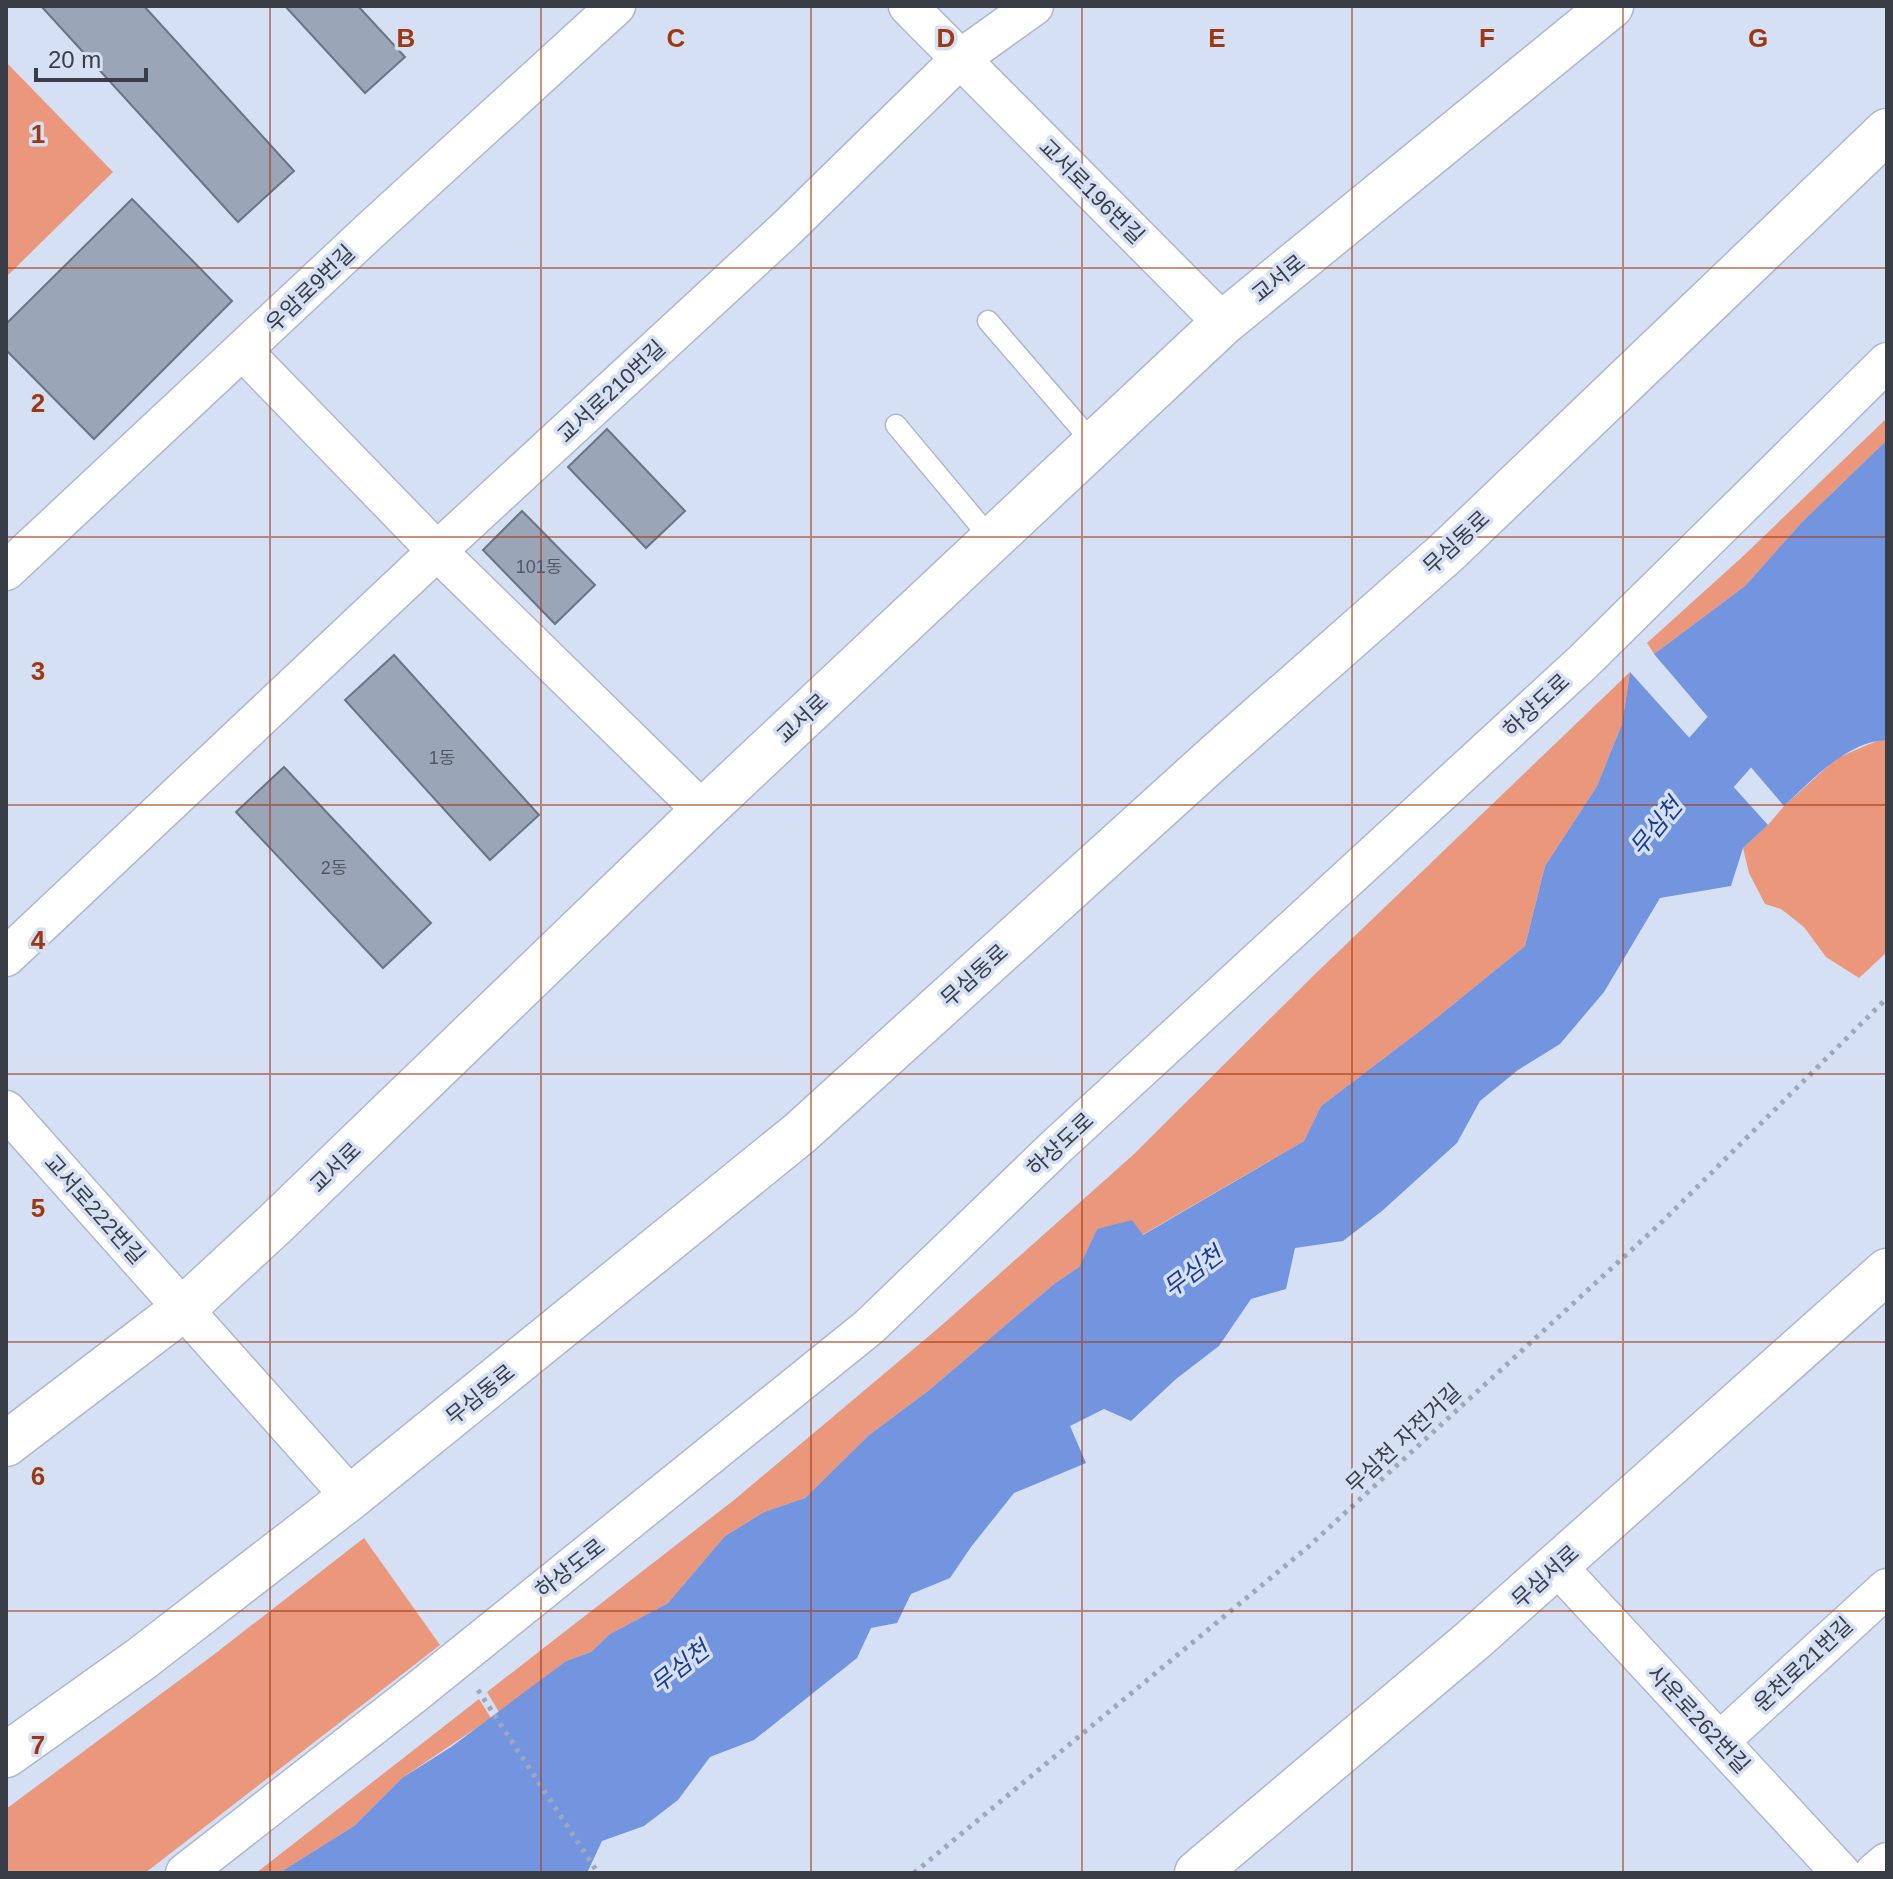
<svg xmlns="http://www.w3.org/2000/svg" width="1893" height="1879" viewBox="0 0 1893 1879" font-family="Arial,'Noto Sans KR',sans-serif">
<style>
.green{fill:#ea977c}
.water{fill:#7395df}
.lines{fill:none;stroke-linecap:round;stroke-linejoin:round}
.river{stroke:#7395df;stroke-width:66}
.building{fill:#9ba5b8;stroke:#6b7487;stroke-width:2}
.lane-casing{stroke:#aeb8cc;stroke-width:23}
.street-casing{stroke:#aeb8cc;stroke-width:41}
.secondary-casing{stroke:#aeb8cc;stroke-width:47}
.path{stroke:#9fa7b8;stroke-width:5;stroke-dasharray:4 6;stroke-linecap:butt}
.lane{stroke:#fff;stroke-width:20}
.street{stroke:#fff;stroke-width:38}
.secondary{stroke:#fff;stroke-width:44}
.grid{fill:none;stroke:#9e3811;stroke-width:2;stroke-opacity:0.55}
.labels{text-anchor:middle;stroke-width:7;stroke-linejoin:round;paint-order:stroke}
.number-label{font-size:18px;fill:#525762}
.street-label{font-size:22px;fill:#393d45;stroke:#d5e0f5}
.water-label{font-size:24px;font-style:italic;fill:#193a8f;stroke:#d5e0f5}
.grid-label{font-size:26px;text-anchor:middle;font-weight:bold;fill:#9e3811;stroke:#d5e0f5;stroke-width:7;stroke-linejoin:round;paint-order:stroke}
</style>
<rect width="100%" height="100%" fill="#d5e0f5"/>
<path class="green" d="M6 62 113 172 6 277Z
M1887 418V440L1802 522 1745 586 1654 654 1647 643 1740 559Z
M1630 672 1622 724 1597 786 1545 866 1525 946 1429 1024 1321 1106 1304 1141 1142 1235 1097 1229 1079 1267 1054 1284 928 1391 869 1435 805 1498 764 1512 725 1536 668 1603 610 1634 591 1652 566 1661 499 1712 487 1692 734 1500 942 1325 1133 1155 1312 977Z
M1879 740H1887V952L1859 978 1826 957 1804 927 1781 909 1765 904 1749 873 1743 848 1768 825 1784 806 1837 758Z
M364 1538 440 1645 145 1873H6V1809L212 1656Z
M479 1699 491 1718 402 1778 354 1826 279 1873H256Z"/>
<path class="water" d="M1887 440V740C1847 741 1811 781 1784 806L1654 654 1745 586 1802 522Z
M1630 672 1768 825 1743 848 1731 886 1660 898 1604 992 1560 1044 1518 1070 1480 1101 1457 1143 1382 1211 1343 1241 1295 1248 1286 1289 1251 1299 1219 1346 1176 1379 1131 1421 1104 1409 1070 1426 1086 1463 1014 1493 971 1547 950 1578 911 1594 897 1623 871 1628 857 1658 754 1740 710 1757 678 1800 644 1826 602 1841 587 1873H279L354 1826 402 1778 451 1747 566 1661 591 1652 610 1634 668 1603 725 1536 764 1512 805 1498 869 1435 928 1391 1054 1284 1079 1267 1097 1229 1132 1220 1143 1235 1304 1141 1321 1106 1429 1024 1525 946 1545 866 1597 786 1622 724Z"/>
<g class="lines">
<path class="river" d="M1652 830 1887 563"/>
</g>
<path class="building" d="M41 6H144L294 171 238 222Z
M285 6H358L405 57 365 93Z
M132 199 232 301 94 439 6 350V324Z
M607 429 685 511 646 548 568 467Z
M522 511 595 585 555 624 483 550Z
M394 655 539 815 490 860 345 700Z
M284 767 431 923 383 968 236 812Z"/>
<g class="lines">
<defs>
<path id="lane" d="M988 321 1095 445
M896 425 992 540"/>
<path id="street" d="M908 6 1223 323
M243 351 437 551 703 811
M6 571 373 228 616 6
M6 957 437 551 785 230 960 59 1034 6
M6 1110 351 1497
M1556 1565 1841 1873
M1720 1741 1887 1588
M185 1873 414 1694 869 1327 1057 1146 1583 662 1887 362
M1874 1873 1887 1862"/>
<path id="secondary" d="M6 1444 183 1309 275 1224 703 811 1223 323 1611 6
M6 1755 141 1659 351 1497 800 1133 1217 755 1447 552 1887 131
M1197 1873 1473 1640 1887 1271"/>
</defs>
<use href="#lane" class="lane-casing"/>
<use href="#street" class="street-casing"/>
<use href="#secondary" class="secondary-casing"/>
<path class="path" d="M478 1690 598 1873
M914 1873 1308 1547 1663 1221 1887 998"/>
<use href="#lane" class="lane"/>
<use href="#street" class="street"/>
<use href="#secondary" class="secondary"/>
</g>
<path class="grid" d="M270 6V1873M541 6V1873M811 6V1873M1082 6V1873M1352 6V1873M1623 6V1873M6 268H1887M6 537H1887M6 805H1887M6 1074H1887M6 1342H1887M6 1611H1887"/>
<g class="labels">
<g class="number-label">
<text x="539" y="573">101동</text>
<text x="442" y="764">1동</text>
<text x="334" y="874">2동</text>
</g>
<g class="street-label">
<text transform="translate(1092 191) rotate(45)" y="8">교서로196번길</text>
<text transform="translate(1278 278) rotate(-39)" y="8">교서로</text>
<text transform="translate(310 288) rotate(-44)" y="8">우암로9번길</text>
<text transform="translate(611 391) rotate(-43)" y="8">교서로210번길</text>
<text transform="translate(1456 542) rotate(-43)" y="8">무심동로</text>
<text transform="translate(1536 705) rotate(-43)" y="8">하상도로</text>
<text transform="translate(802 718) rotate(-43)" y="8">교서로</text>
<text transform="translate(974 975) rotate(-42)" y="8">무심동로</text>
<text transform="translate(1060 1144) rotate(-43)" y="8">하상도로</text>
<text transform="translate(335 1167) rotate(-44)" y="8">교서로</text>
<text transform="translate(95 1209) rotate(48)" y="8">교서로222번길</text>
<text transform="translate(480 1394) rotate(-39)" y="8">무심동로</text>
<text transform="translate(1403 1438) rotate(-43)" y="8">무심천 자전거길</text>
<text transform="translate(570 1568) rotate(-38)" y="8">하상도로</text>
<text transform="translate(1545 1576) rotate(-42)" y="8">무심서로</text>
<text transform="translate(1803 1664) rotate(-43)" y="8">운천로21번길</text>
<text transform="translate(1699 1719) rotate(47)" y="8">사운로262번길</text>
</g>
<g class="water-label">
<text transform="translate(1656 827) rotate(-51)" y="8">무심천</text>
<text transform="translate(1193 1272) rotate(-37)" y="8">무심천</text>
<text transform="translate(680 1667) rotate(-38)" y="8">무심천</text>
</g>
</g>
<g class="grid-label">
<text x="406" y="47">B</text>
<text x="676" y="47">C</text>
<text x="946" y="47">D</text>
<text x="1217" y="47">E</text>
<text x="1487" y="47">F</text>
<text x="1758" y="47">G</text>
<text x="38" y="143">1</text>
<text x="38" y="412">2</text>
<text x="38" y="680">3</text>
<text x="38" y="949">4</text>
<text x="38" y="1217">5</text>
<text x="38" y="1485">6</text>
<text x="38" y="1754">7</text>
</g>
<rect width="1893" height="1879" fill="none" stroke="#393d45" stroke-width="16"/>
<path d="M36 68v12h110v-12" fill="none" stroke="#393d45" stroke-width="4"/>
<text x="48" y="68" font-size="24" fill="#393d45" stroke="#d5e0f5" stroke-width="6" paint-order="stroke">20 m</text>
</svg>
